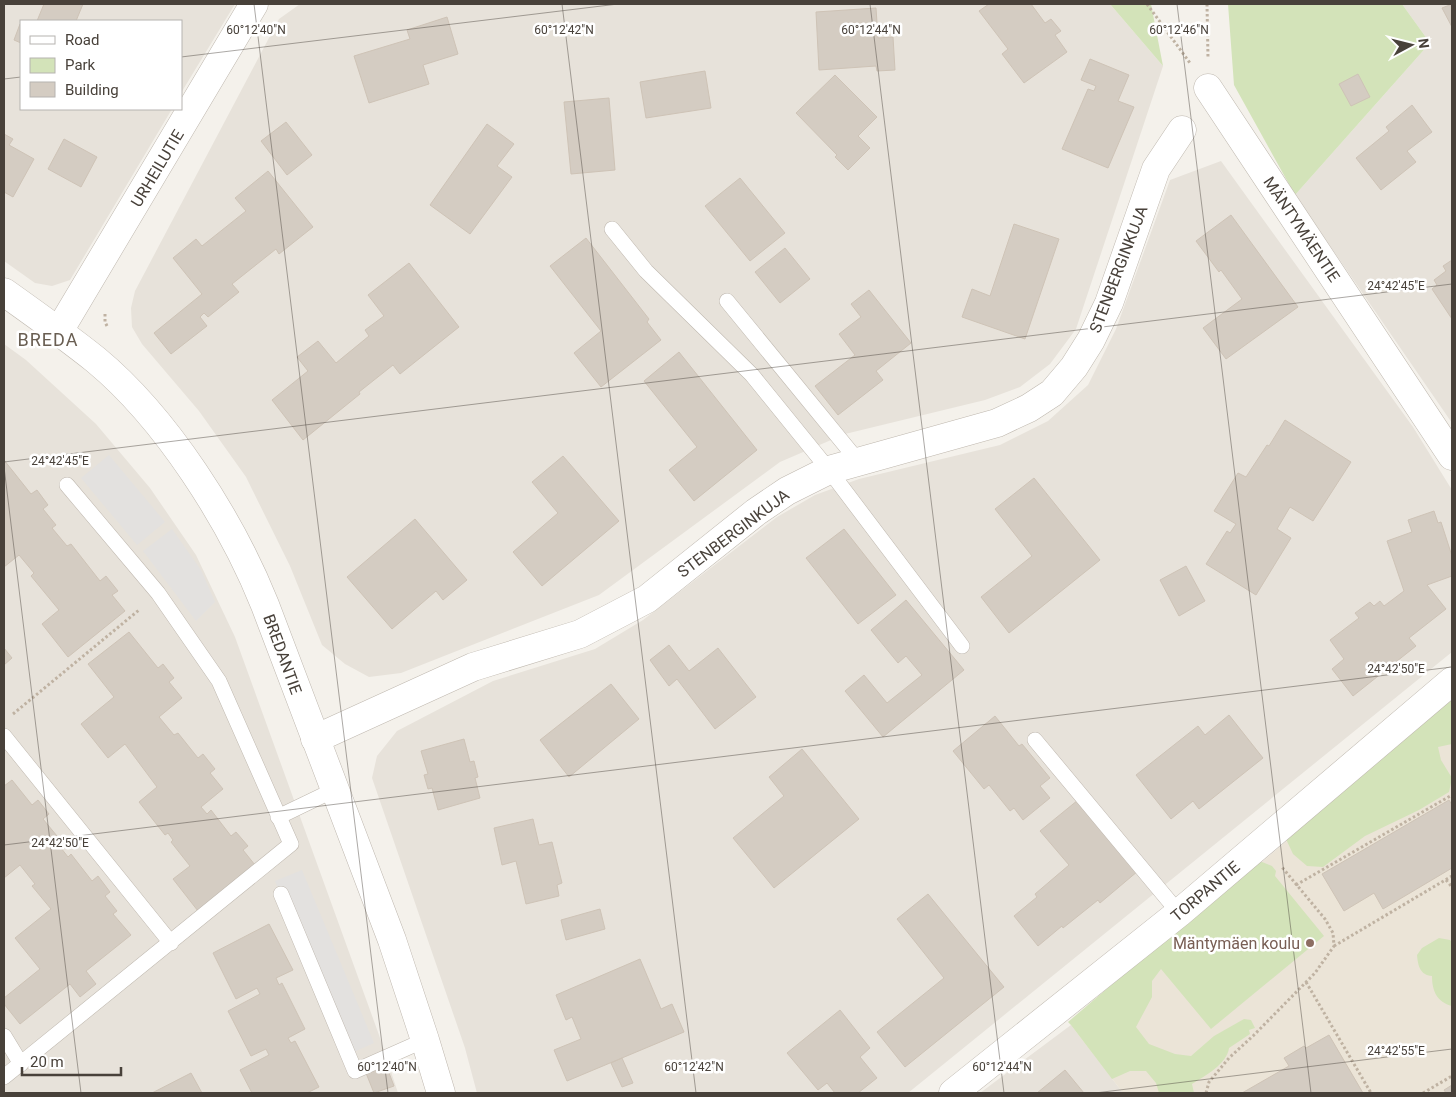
<svg xmlns="http://www.w3.org/2000/svg" width="1456" height="1097" viewBox="0 0 1456 1097" font-family="Roboto,sans-serif">
<style>
.residential{fill:#e7e2da}
.education{fill:#ebe4d7}
.green{fill:#d3e3b9}
.parking{fill:#e3e1df}
.building{fill:#d4ccc2;stroke:#cec3b6}
.lines{fill:none;stroke-linecap:round;stroke-linejoin:round}
.service-casing{stroke:#bfb8af;stroke-width:16}
.minor-casing{stroke:#bfb8af;stroke-width:29}
.tertiary-casing{stroke:#bfb8af;stroke-width:29}
.path{stroke:#bfb2a2;stroke-width:3;stroke-dasharray:2.5 2.5;stroke-linecap:butt}
.service{stroke:#fff;stroke-width:15}
.minor{stroke:#fff;stroke-width:28}
.tertiary{stroke:#fff;stroke-width:28}
.ticks{fill:none;stroke:#48413a;stroke-width:1;stroke-opacity:0.45}
.education-dot{fill:#8d6e63;stroke:#fff;stroke-width:2}
.labels{text-anchor:middle;stroke-width:5;stroke-linejoin:round;paint-order:stroke}
.street-label{font-size:16px;fill:#48413a;stroke:#fff}
.education-label{font-size:16px;fill:#785e54;stroke:#fff;text-anchor:end}
.neighbourhood-label{font-size:18px;letter-spacing:1px;fill:#695e52;stroke:#fff}
.ticks-label{font-size:12px;text-anchor:middle;fill:#48413a;stroke:#fff;stroke-width:5;stroke-linejoin:round;paint-order:stroke}
</style>
<rect width="100%" height="100%" fill="#f4f1eb"/>
<path class="residential" d="M4 4H235L181 93V21H21V109H172L70 280 52 286 35 283 4 261Z
M300 4H1110L1163 66 1076 329 1050 364 1020 387 985 400 845 434 780 462 599 595 401 673 369 677 345 664 322 645 290 566 246 477 199 411 142 344 132 327 131 308 135 291 279 19Z
M1402 4H1452V423L1295 195 1430 43Z
M1221 161 1413 427 1452 490V652L908 1093H477L465 1048 372 778 377 756 397 731 493 681 595 649 643 620 777 517 815 495 859 479 1000 445 1048 421 1088 385 1116 329 1170 180Z
M4 344 26 360 96 424 150 488 196 555 235 637 379 1035 398 1093H4Z
M1071 1025 1123 1093H980Z"/>
<path class="education" d="M1452 700V1093H1123L1071 1025Z"/>
<path class="green" d="M1110 4H1151L1163 66Z
M1228 4H1402L1430 43 1295 195 1234 85Z
M1452 696V744L1438 747 1441 760 1452 778 1449 792 1419 810 1365 836 1323 867 1307 866 1293 854 1285 837Z
M1262 862 1272 866 1276 871 1275 876 1324 936 1211 1029 1161 969 1152 981V997L1136 1027 1149 1044 1175 1054 1191 1056 1214 1036 1244 1019 1251 1020 1255 1028 1249 1030 1250 1034 1229 1048C1227 1064 1205 1076 1192 1084L1194 1093H1159L1156 1083 1146 1071H1130L1112 1079 1071 1025 1068 1022 1253 864Z
M1439 938 1450 940 1452 942V1006C1437 1002 1432 991 1432 976 1420 975 1418 966 1417 955L1422 948Z"/>
<path class="parking" d="M109 455 165 522 137 545 81 478Z
M172 529 201 570 215 602 196 621 143 551Z
M302 870 374 1043 347 1055 275 881Z"/>
<path class="building" d="M44 4H83L76 21H37Z
M989 4H1031L1045 23 1051 19 1061 31 1055 35 1067 52 1024 83 1002 54 1008 49 979 11Z
M1452 4V27L1442 8Z
M876 8 878 38 893 37 895 70 877 71 876 66 819 70 816 12Z
M447 17 458 54 423 65 429 84 369 103 354 56 410 39 407 30Z
M20 24 21 25V43L14 40Z
M1090 59 1129 75 1118 101 1134 107 1108 168 1062 149 1088 89 1094 91 1096 86 1081 80Z
M705 71 711 108 646 118 640 82Z
M1358 74 1370 97 1351 106 1339 84Z
M835 75 877 117 858 136 870 148 848 170 835 157 837 155 796 113Z
M609 98 615 170 571 174 564 102Z
M1412 105 1432 132 1407 151 1416 162 1381 190 1356 158 1389 131 1386 127Z
M286 122 312 155 287 175 261 141Z
M487 124 514 144 497 166 512 177 470 234 430 205Z
M4 134 13 139 9 145 34 159 13 197 4 192Z
M64 139 97 157 81 187 48 169Z
M268 171 313 227 279 254 276 249 232 284 239 292 208 317 204 313 200 317 207 326 171 354 154 333 202 294 173 258 196 239 202 246 246 211 235 198Z
M740 178 785 233 750 261 705 206Z
M1231 215 1298 307 1226 359 1203 328 1242 299 1221 270 1219 272 1196 241Z
M1014 224 1059 239 1025 339 962 317 972 289 990 296Z
M586 238 649 319 647 322 661 340 601 387 574 353 601 331 550 266Z
M785 248 810 279 780 303 755 272Z
M1452 260V319L1432 289 1437 285 1434 280 1446 271 1443 266Z
M409 263 459 327 400 374 393 365 359 392 360 394 303 440 272 400 308 371 297 357 318 341 336 363 369 336 365 330 384 316 368 295Z
M869 290 911 343 876 371 883 380 838 415 815 386 855 355 839 334 861 317 851 304Z
M679 352 757 450 694 501 669 470 697 447 644 381Z
M1285 420 1351 462 1313 521 1290 507 1277 529 1291 538 1256 595 1206 564 1227 531 1230 533 1236 524 1214 511 1238 473 1246 477 1267 445 1269 446Z
M563 456 619 521 542 586 513 552 558 513 532 482Z
M4 460 31 494 37 490 48 505 43 509 56 525 52 528 67 546 71 544 100 581 106 576 118 591 112 595 125 611 68 657 42 624 59 610 31 576 34 573 19 555 4 567Z
M1034 478 1100 560 1009 633 981 597 1032 556 995 509Z
M1434 511 1438 523 1441 522 1452 556V576L1427 585 1446 609 1409 638 1416 646 1353 696 1332 669 1344 659 1330 640 1359 618 1355 613 1370 602 1374 606 1380 601 1384 606 1404 591 1387 541 1412 532 1408 520Z
M415 519 467 580 443 600 436 591 392 629 347 577Z
M844 529 896 595 858 624 806 558Z
M1186 566 1205 601 1179 616 1160 580Z
M906 600 964 670 883 737 845 691 864 675 887 703 922 675 906 656 898 663 871 630Z
M129 632 158 668 163 664 174 678 169 682 182 698 159 717 174 735 178 733 198 758 203 754 215 769 210 773 223 789 201 807 207 814 211 810 231 836 236 832 248 846 243 850 255 865 198 911 173 879 190 866 171 842 173 840 168 833 165 835 139 802 157 787 125 744 108 758 81 724 114 697 88 664Z
M669 645 689 671 718 648 756 697 715 729 677 679 669 686 650 660Z
M4 648 12 658 4 665Z
M611 684 639 719 569 777 540 740Z
M1229 715 1263 758 1199 809 1193 801 1171 819 1136 775 1198 726 1205 735Z
M995 716 1019 746 1022 744 1050 778 1040 786 1050 798 1023 820 1014 808 1010 811 989 785 984 789 953 751Z
M464 739 470 762 474 761 478 777 475 778 480 798 438 810 432 788 428 789 424 775 428 774 421 751Z
M802 749 859 819 774 888 733 838 784 796 769 777Z
M12 780 32 805 38 800 49 814 43 819 57 836 54 839 68 857 71 854 92 881 98 876 110 892 105 896 117 911 113 914 131 935 86 971 96 984 80 997 70 984 20 1024 4 1004V998L40 969 15 938 51 909 32 886 35 884 20 865 4 878V786Z
M1078 800 1138 871 1100 903 1098 900 1063 928 1062 926 1038 946 1014 916 1037 897 1035 894 1069 865 1040 831Z
M1449 800 1452 805V868L1383 909 1374 893 1344 911 1322 874Z
M533 819 539 845 552 842 562 883 557 885 559 896 526 904 516 861 502 865 494 828Z
M928 894 1004 987 905 1067 877 1032 944 978 897 919Z
M600 909 605 929 566 940 561 920Z
M269 924 293 970 276 978 279 985 282 983 305 1029 288 1038 291 1043 295 1041 319 1087 307 1093H252L240 1070 269 1055 266 1049 251 1056 228 1011 260 994 257 988 236 999 213 953Z
M640 959 661 1009 672 1004 684 1032 567 1081 554 1050 581 1039 572 1017 566 1020 556 995Z
M840 1010 870 1048 860 1057 877 1078 858 1093H835L827 1083 818 1090 787 1053Z
M1329 1035 1363 1093H1242L1289 1066 1284 1058 1304 1046 1306 1048Z
M622 1058 633 1083 622 1087 611 1063Z
M386 1065 394 1086 374 1093 366 1073Z
M1065 1070 1084 1093H1037Z
M191 1073 202 1093H152Z
M1452 1085V1093H1446L1444 1090Z"/>
<g class="lines">
<defs>
<path id="service" d="M612 229 646 271 752 375 829 470 962 646
M727 301 858 461
M4 736 171 943
M1035 740 1179 913
M278 817 334 790
M281 894 355 1071 425 1040
M4 1036 21 1064
M4 1077 291 844 219 681 158 593 67 485"/>
<path id="minor" d="M1208 88 1452 456
M59 331 254 4
M315 739 473 667 580 634 647 599 756 512 787 491 829 470 997 423 1029 408 1052 393 1074 367 1091 340 1109 303 1156 169 1182 130
M953 1093 1179 913 1452 681"/>
<path id="tertiary" d="M4 292C35 314 66 336 96 360 166 418 231 520 265 605L392 940 425 1040 441 1093"/>
</defs>
<use href="#service" class="service-casing"/>
<use href="#minor" class="minor-casing"/>
<use href="#tertiary" class="tertiary-casing"/>
<path class="path" d="M1147 4 1190 63
M1207 4 1208 58
M105 314V322L108 328
M13 714 139 610
M1446 880 1452 887
M1296 885 1452 795
M1334 946 1452 876
M1306 982 1371 1093
M1206 1093 1209 1082 1229 1058 1254 1035 1315 973 1334 946 1333 933 1325 919 1281 866
M1423 1093 1452 1076"/>
<use href="#service" class="service"/>
<use href="#minor" class="minor"/>
<use href="#tertiary" class="tertiary"/>
</g>
<path class="ticks" d="M254 4 388 1093M562 4 696 1093M870 4 1004 1093M1177 4 1311 1093M181 57 618 4M4 79 21 77M4 462 1452 284M4 467 81 1093M4 845 1452 667M1095 1093 1452 1049"/>
<circle class="education-dot" cx="1310" cy="943" r="5"/>
<g class="labels">
<g class="street-label">
<text transform="translate(157 168) rotate(-59)" y="6">URHEILUTIE</text>
<text transform="translate(1302 229) rotate(56)" y="6">MÄNTYMÄENTIE</text>
<text transform="translate(1118 269) rotate(-69)" y="6">STENBERGINKUJA</text>
<text transform="translate(733 533) rotate(-37)" y="6">STENBERGINKUJA</text>
<text transform="translate(283 654) rotate(70)" y="6">BREDANTIE</text>
<text transform="translate(1205 891) rotate(-40)" y="6">TORPANTIE</text>
</g>
<g class="education-label">
<text x="1300" y="949">Mäntymäen koulu</text>
</g>
<g class="neighbourhood-label">
<text x="48" y="346">BREDA</text>
</g>
</g>
<g class="ticks-label">
<text x="256" y="34">60°12'40"N</text>
<text x="564" y="34">60°12'42"N</text>
<text x="871" y="34">60°12'44"N</text>
<text x="1179" y="34">60°12'46"N</text>
<text x="1396" y="290">24°42'45"E</text>
<text x="60" y="465">24°42'45"E</text>
<text x="1396" y="673">24°42'50"E</text>
<text x="60" y="847">24°42'50"E</text>
<text x="1396" y="1055">24°42'55"E</text>
<text x="387" y="1071">60°12'40"N</text>
<text x="694" y="1071">60°12'42"N</text>
<text x="1002" y="1071">60°12'44"N</text>
</g>
<rect width="1456" height="1097" fill="none" stroke="#48413a" stroke-width="10"/>
<rect x="20" y="20" width="162" height="90" fill="#ffffff" stroke="#b6b3b0"/>
<rect x="30" y="36" width="25" height="8" fill="#ffffff" stroke="#b6b3b0"/>
<text x="65" y="45" font-size="15" fill="#48413a">Road</text>
<rect x="30" y="58" width="25" height="15" fill="#d3e3b9" stroke="#b6b3b0"/>
<text x="65" y="70" font-size="15" fill="#48413a">Park</text>
<rect x="30" y="82" width="25" height="15" fill="#d4ccc2" stroke="#b6b3b0"/>
<text x="65" y="95" font-size="15" fill="#48413a">Building</text>
<g transform="translate(1411 45) rotate(83)" stroke="#ffffff" stroke-width="4" paint-order="stroke">
<path d="M0-4L9 19L0 12L-9 19Z" fill="#48413a"/>
<text y="-8" font-size="14" font-weight="bold" text-anchor="middle" fill="#48413a">N</text>
</g>
<path d="M22 1067v8h99v-8" fill="none" stroke="#48413a" stroke-width="2.5"/>
<text x="30" y="1067" font-size="15" fill="#48413a" stroke="#ffffff" stroke-width="4" paint-order="stroke">20 m</text>
</svg>
